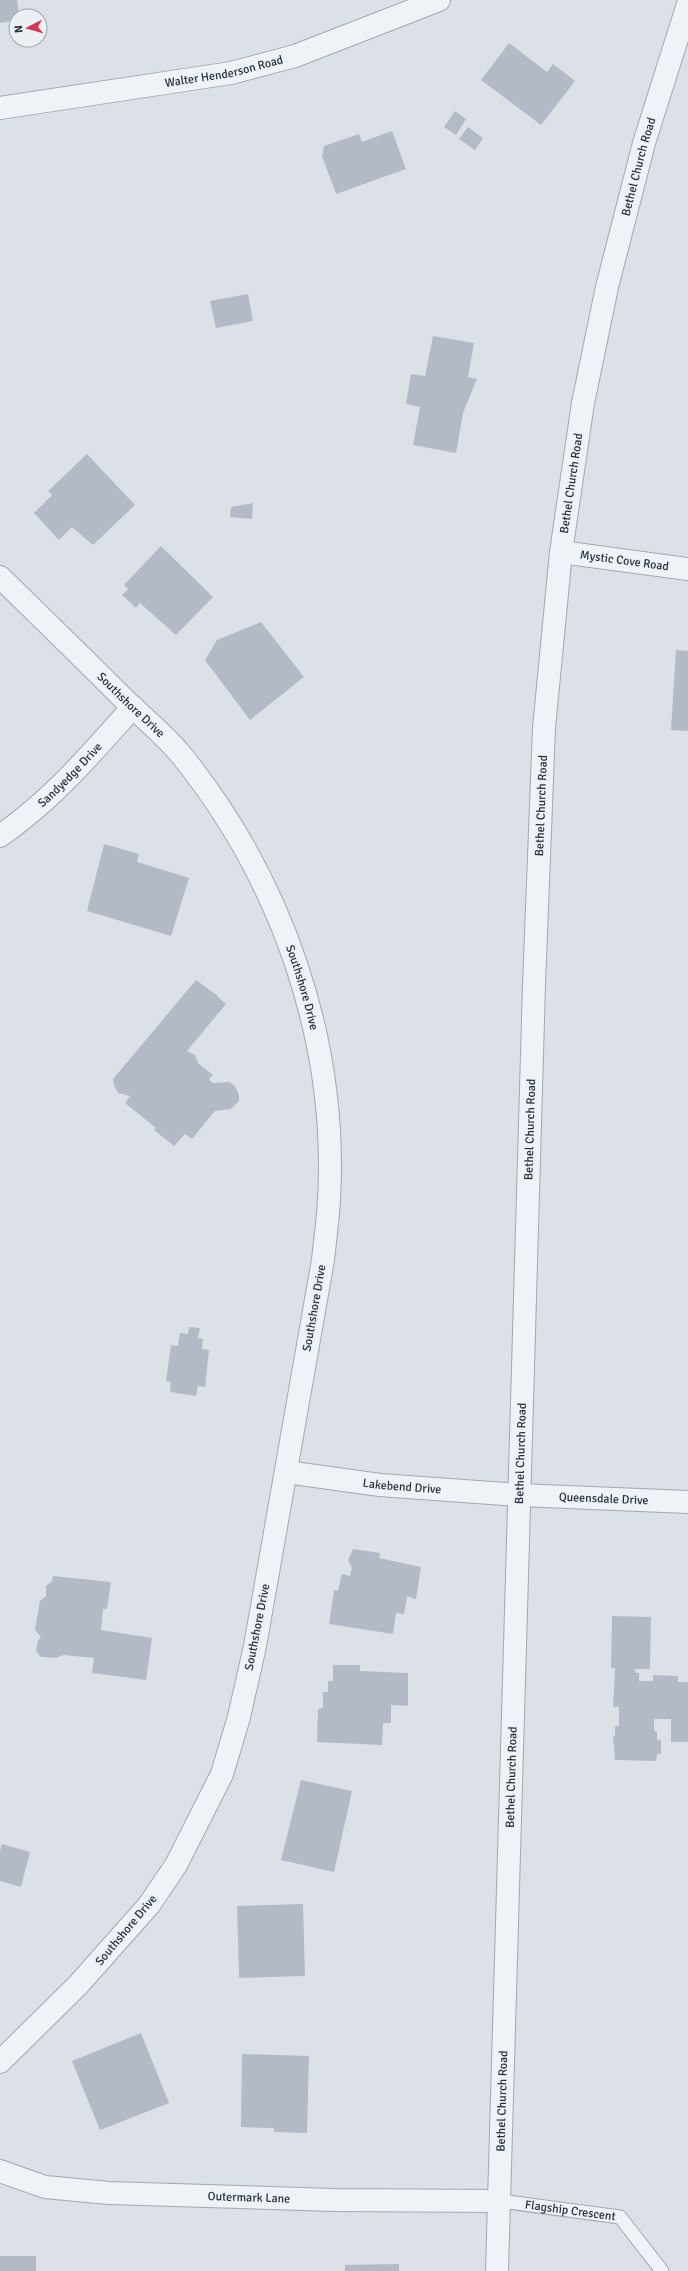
<svg xmlns="http://www.w3.org/2000/svg" width="688" height="2271" viewBox="0 0 688 2271" font-family="Signika,sans-serif">
<style>
.building{fill:#b3bac5}
.lines{fill:none;stroke-linecap:round;stroke-linejoin:round}
.service-casing{stroke:#a1a8b2;stroke-width:15}
.minor-casing{stroke:#a1a8b2;stroke-width:24}
.tertiary-casing{stroke:#a1a8b2;stroke-width:24}
.service{stroke:#eff2f6;stroke-width:13}
.minor{stroke:#eff2f6;stroke-width:22}
.tertiary{stroke:#eff2f6;stroke-width:22}
.labels{text-anchor:middle;stroke-width:3;stroke-linejoin:round;paint-order:stroke}
.street-label{font-size:12px;fill:#24303f;stroke:#ebf0f5}
</style>
<rect width="100%" height="100%" fill="#dce1e8"/>
<path class="building" d="M0 0H17L19 16H16V20L0 23Z
M509 43 547 72 553 64 575 81 541 125 481 80Z
M455 111 466 119 456 135 444 127Z
M468 127 483 138 475 150 459 139Z
M392 131 406 169 336 194 322 156 324 146 359 134 362 142Z
M248 294 253 321 216 328 210 301Z
M433 336 474 343 468 377 477 379 463 413 456 453 413 445 420 407 406 404 411 374 425 376Z
M87 454 135 505 93 545 72 527 59 540 34 513 52 495 48 491Z
M253 503 252 519 230 517 231 507Z
M161 546 213 597 176 635 140 603 136 608 122 595 128 589 124 585Z
M261 622 304 677 250 720 205 660 217 640Z
M676 650 688 651V731L671 730Z
M104 844 139 854 137 862 189 878 171 936 87 911Z
M196 980 217 995V996L226 1004 187 1051 195 1055 198 1063 213 1075 209 1079 213 1083 229 1082 235 1086 239 1095V1101L231 1109 215 1111 192 1139 185 1134 174 1146 154 1130 156 1128 125 1103 130 1096 118 1093 114 1085 113 1079Z
M189 1327 200 1328 198 1338 203 1339 202 1349 209 1350 205 1387 198 1386 196 1396 170 1392 171 1382 166 1381 171 1345 178 1346 180 1333 188 1334Z
M353 1549 380 1553 379 1558 421 1567 416 1599 407 1596 404 1614 396 1613 393 1634 329 1624 334 1590 338 1591 342 1574 350 1576 352 1568 348 1560Z
M53 1576 111 1582 107 1609H103L101 1630 152 1638 146 1680 92 1673 94 1658 64 1655 55 1658 41 1657 36 1651 38 1640 41 1637 35 1630 40 1601 46 1596V1586L52 1581Z
M612 1616 651 1617 650 1669H635L636 1673H639V1681H653V1675L678 1676V1682H688V1742H671V1719H654V1731L657 1732V1740H661V1754H657L656 1761 615 1760 613 1736H615V1726H619V1707H613L615 1668H611Z
M333 1665H360V1671L408 1673V1706L391 1705V1723H383L382 1745 317 1742 318 1709 323 1708V1692H328V1681H333Z
M301 1780 352 1791 334 1872 281 1860Z
M2 1844 30 1852 21 1887 0 1881V1851Z
M303 1904 305 1976 239 1978 237 1906Z
M141 2033 169 2103 100 2130 72 2061Z
M242 2054 309 2056 307 2133 274 2132V2128L241 2127Z
M0 2256H36V2271H0Z
M399 2264V2271H345V2265Z"/>
<g class="lines">
<defs>
<g id="service">
<path id="s1" d="M500 2201 620 2217 662 2271"/>
</g>
<g id="minor">
<path id="s2" d="M0 108 231 73 295 56 439 0"/>
<path id="s3" d="M561 552 688 569"/>
<path id="s4" d="M0 577C41 617 82 657 122 697 142 717 165 735 182 756 282 880 338 1041 329 1200 328 1220 325 1240 323 1260L255 1646 239 1717 222 1774 176 1865 149 1905 78 1985 0 2062"/>
<path id="s5" d="M0 836C53 799 90 755 133 707"/>
<path id="s6" d="M286 1472 380 1485 519 1495 688 1502"/>
<path id="s7" d="M0 2171 45 2187 109 2193 334 2200 500 2201"/>
</g>
<g id="tertiary">
<path id="s8" d="M497 2271 534 985 544 728 561 552 583 403 607 287 644 143 688 4"/>
</g>
</defs>
<use href="#service" class="service-casing"/>
<use href="#minor" class="minor-casing"/>
<use href="#tertiary" class="tertiary-casing"/>
<use href="#service" class="service"/>
<use href="#minor" class="minor"/>
<use href="#tertiary" class="tertiary"/>
</g>
<g class="labels">
<g class="street-label">
<text dy="4" stroke="none"><textPath href="#s2" startOffset="227">Walter Henderson Road</textPath></text>
<text dy="4" stroke="none"><textPath href="#s8" startOffset="2114">Bethel Church Road</textPath></text>
<text dy="4" stroke="none"><textPath href="#s8" startOffset="1790">Bethel Church Road</textPath></text>
<text dy="4" stroke="none"><textPath href="#s3" startOffset="64">Mystic Cove Road</textPath></text>
<text dy="4" stroke="none"><textPath href="#s4" startOffset="183">Southshore Drive</textPath></text>
<text dy="4" stroke="none"><textPath href="#s5" startOffset="93">Sandyedge Drive</textPath></text>
<text dy="4" stroke="none"><textPath href="#s8" startOffset="1466">Bethel Church Road</textPath></text>
<text dy="4" stroke="none"><textPath href="#s4" startOffset="518">Southshore Drive</textPath></text>
<text dy="4" stroke="none"><textPath href="#s8" startOffset="1142">Bethel Church Road</textPath></text>
<text transform="translate(314 1308) rotate(-80)" y="4">Southshore Drive</text>
<text dy="4" stroke="none"><textPath href="#s8" startOffset="818">Bethel Church Road</textPath></text>
<text dy="4" stroke="none"><textPath href="#s6" startOffset="117">Lakebend Drive</textPath></text>
<text dy="4" stroke="none"><textPath href="#s6" startOffset="319">Queensdale Drive</textPath></text>
<text transform="translate(257 1627) rotate(-79)" y="4">Southshore Drive</text>
<text dy="4" stroke="none"><textPath href="#s8" startOffset="494">Bethel Church Road</textPath></text>
<text transform="translate(126 1930) rotate(-50)" y="4">Southshore Drive</text>
<text dy="4" stroke="none"><textPath href="#s8" startOffset="170">Bethel Church Road</textPath></text>
<text dy="4" stroke="none"><textPath href="#s7" startOffset="252">Outermark Lane</textPath></text>
<text dy="4" stroke="none"><textPath href="#s1" startOffset="71">Flagship Crescent</textPath></text>
</g>
</g>
<g transform="translate(28 28) rotate(264)"><circle r="19" fill="#ebf0f5" stroke="#9ba3ac"/>
<path d="M0-3L7 15L0 10L-7 15Z" fill="#da3455"/>
<text y="-6" font-size="11" font-weight="bold" text-anchor="middle" fill="#24303f">N</text>
</g>
</svg>
